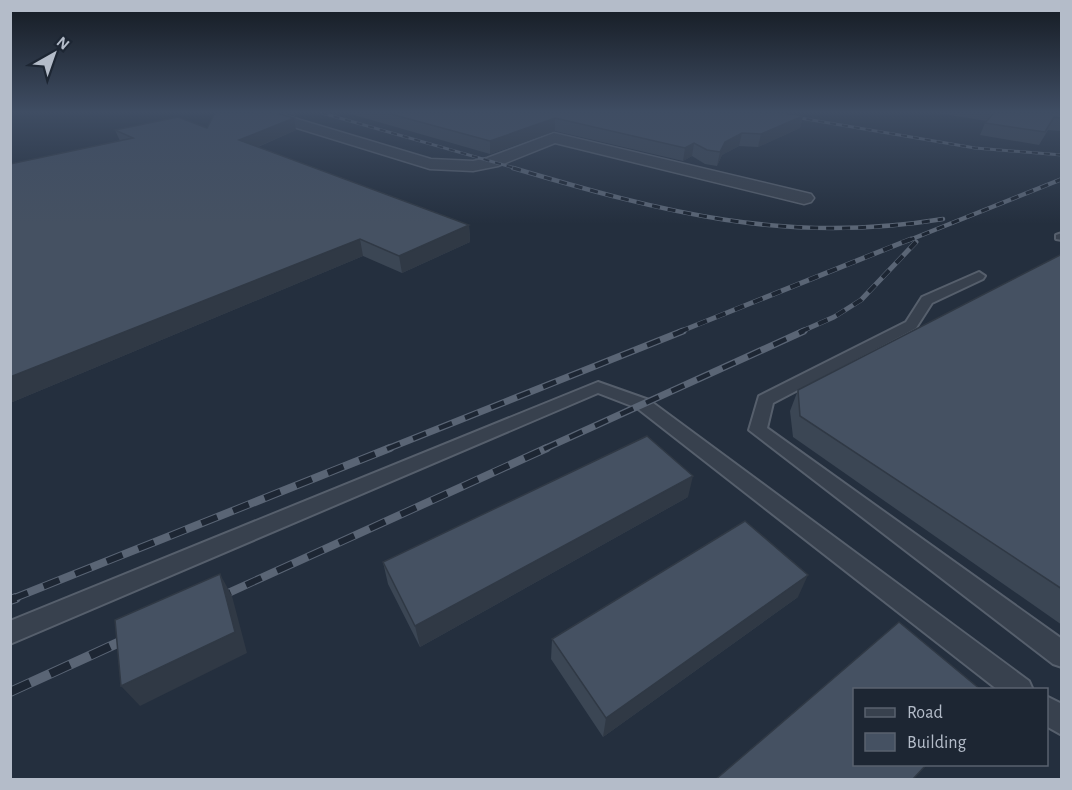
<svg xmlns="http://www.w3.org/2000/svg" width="1072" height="790" viewBox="0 0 1072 790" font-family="'Alegreya Sans',sans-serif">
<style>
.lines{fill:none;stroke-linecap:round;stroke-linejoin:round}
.service-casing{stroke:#565f6c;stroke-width:4}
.minor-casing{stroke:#565f6c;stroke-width:3}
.service{fill:#38414e;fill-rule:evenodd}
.minor{fill:#38414e;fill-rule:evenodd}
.rail-far5-casing{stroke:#5a6575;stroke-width:3}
.rail-far4-casing{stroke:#5a6575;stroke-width:4.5}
.rail-far3-casing{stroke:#5a6575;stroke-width:5}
.rail-far2-casing{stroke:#5a6575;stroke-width:7}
.rail-far1-casing{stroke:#5a6575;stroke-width:8}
.rail-casing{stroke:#5a6575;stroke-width:10}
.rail-far5{stroke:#1d2633;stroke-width:2;stroke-dasharray:6;stroke-linecap:butt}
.rail-far4{stroke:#1d2633;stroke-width:3;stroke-dasharray:8;stroke-linecap:butt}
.rail-far3{stroke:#1d2633;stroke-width:4;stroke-dasharray:10;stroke-linecap:butt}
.rail-far2{stroke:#1d2633;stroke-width:4.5;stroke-dasharray:14;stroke-linecap:butt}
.rail-far1{stroke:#1d2633;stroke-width:6;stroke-dasharray:17;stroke-linecap:butt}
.rail{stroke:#1d2633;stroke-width:8;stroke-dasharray:22;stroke-linecap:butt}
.wall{fill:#3b4654}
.shaded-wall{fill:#303945}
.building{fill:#455162;stroke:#303945;stroke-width:1.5}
</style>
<rect width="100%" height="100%" fill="#242f3e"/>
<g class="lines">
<defs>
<path id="service" d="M1062 233V240L1056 239V235Z
M979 272 985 276 983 279 932 303 916 328 773 403 767 428 1062 639V667L1053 664 749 430 759 396 906 322 922 297Z
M598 382 649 400 1029 681 1033 690H998L637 408 598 393 10 644V621Z
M1046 696 1062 704V735L1046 726Z"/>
<path id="minor" d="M256 113H277L431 159 473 161 487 158 554 133 811 194 814 198 811 202 804 204 555 143 498 166 473 171 430 169 258 116Z"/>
</defs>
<use href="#service" class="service-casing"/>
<use href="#minor" class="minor-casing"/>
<use href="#service" class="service"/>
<use href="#minor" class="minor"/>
<defs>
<path id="rail-far5" d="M322 113 518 169
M771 113 975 148 1062 155"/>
<path id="rail-far4" d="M513 168C662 212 786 245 943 219
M907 241 1062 179"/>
<path id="rail-far3" d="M679 332 911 239
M800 332 834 317 861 300 916 242"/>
<path id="rail-far2" d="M387 449 683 331
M544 449 804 331"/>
<path id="rail-far1" d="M12 599 390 448
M215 599 547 448"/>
<path id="rail" d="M215 599 218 598
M10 600 16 598
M10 692 133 636"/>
</defs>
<use href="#rail-far5" class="rail-far5-casing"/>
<use href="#rail-far4" class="rail-far4-casing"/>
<use href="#rail-far3" class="rail-far3-casing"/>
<use href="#rail-far2" class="rail-far2-casing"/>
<use href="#rail-far1" class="rail-far1-casing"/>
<use href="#rail" class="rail-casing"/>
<use href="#rail-far5" class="rail-far5"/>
<use href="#rail-far4" class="rail-far4"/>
<use href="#rail-far3" class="rail-far3"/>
<use href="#rail-far2" class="rail-far2"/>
<use href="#rail-far1" class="rail-far1"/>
<use href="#rail" class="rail"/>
</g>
<path class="wall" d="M285 113H295V116Z
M347 113H785L803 116 800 128 758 147 739 146 722 155 717 166 705 164 692 156 683 161 555 131 490 154Z
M937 113H1062V131L1048 130 1039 145 980 135 985 123 987 121Z
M207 128 296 130 258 147 469 225 470 242 402 273 363 256 10 403V164L120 141 115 130Z
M1062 254V625L793 437 790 411 798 390Z
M688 497 420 647 388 584 383 562Z
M798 597 603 737 551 659 552 639Z"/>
<path class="shaded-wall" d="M803 116 800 128 758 147 761 134Z
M294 118 296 130 243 153 239 140Z
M555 118V131L490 154V141Z
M742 133 739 146 722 155 717 166 720 152 725 142Z
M694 143 692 156 683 161 685 148Z
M469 225 470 242 402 273 399 256Z
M360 239 363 256 10 403V377Z
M693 476 688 497 420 647 415 626Z
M220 574 232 596 247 653 140 706 121 686Z
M808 575 798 597 603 737 606 718Z"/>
<path class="building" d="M215 113H277L294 118 239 140 469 225 399 256 360 239 10 377V164L133 138 115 130 178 117 207 128Z
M387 113H785L803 116 761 134 742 133 725 142 720 152 707 150 694 143 685 148 555 118 490 141Z
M994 113H1062V118L1054 117 1045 132 985 123Z
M1062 254V589L800 416 798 390Z
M647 436 693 476 415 626 383 562Z
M745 521 808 575 606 718 552 639Z
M220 574 235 632 121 686 115 620Z
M899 622 981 690H855V765H926L912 780H715Z"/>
<linearGradient id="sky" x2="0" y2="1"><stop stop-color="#141a22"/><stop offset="0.5" stop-color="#3f4d63"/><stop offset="1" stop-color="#3f4d63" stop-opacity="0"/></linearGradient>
<rect width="1072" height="224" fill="url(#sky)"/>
<rect width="1072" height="790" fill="none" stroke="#b4bcc9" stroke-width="24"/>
<rect x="853" y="688" width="195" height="78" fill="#1d2633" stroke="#59626f" stroke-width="1.5"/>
<rect x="865" y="708" width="30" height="9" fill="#38414e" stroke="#59626f" stroke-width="1.5"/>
<text x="907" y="718" font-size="18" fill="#b4bcc9">Road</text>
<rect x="865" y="733" width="30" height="18" fill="#455162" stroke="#59626f" stroke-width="1.5"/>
<text x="907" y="748" font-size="18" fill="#b4bcc9">Building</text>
<g transform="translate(54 54) rotate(40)" stroke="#1d2633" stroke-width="4.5" paint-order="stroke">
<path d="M0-4.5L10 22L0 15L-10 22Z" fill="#b4bcc9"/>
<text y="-9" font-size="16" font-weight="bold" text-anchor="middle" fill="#b4bcc9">N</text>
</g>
</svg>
